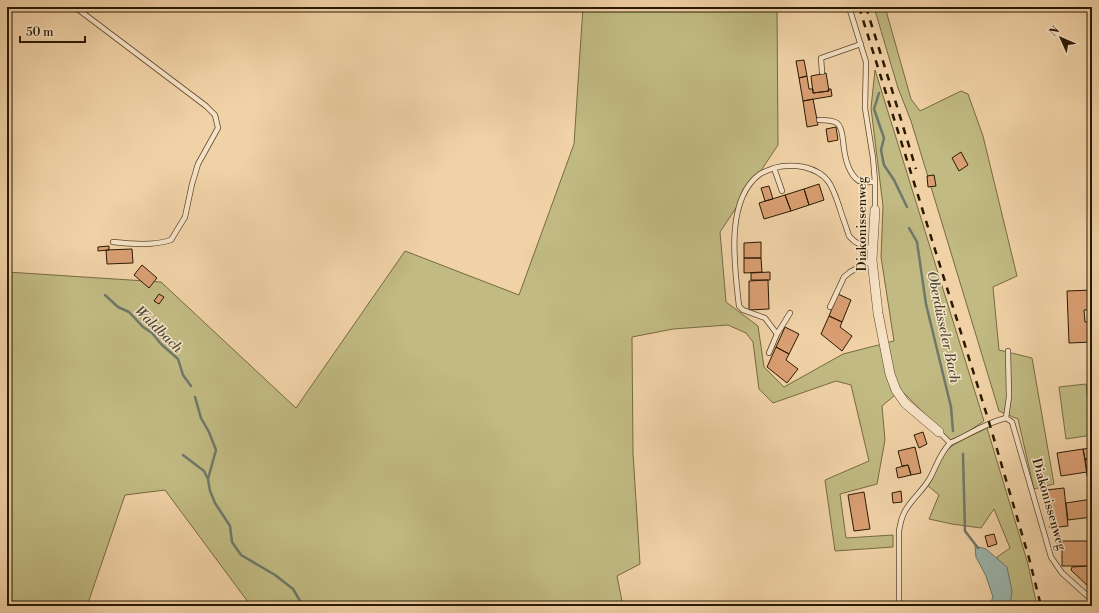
<svg xmlns="http://www.w3.org/2000/svg" width="1099" height="613" viewBox="0 0 1099 613" font-family="'Libre Bodoni',serif">
<style>
.green{fill:#c1ba82;stroke:#766a42}
.water{fill:#9cb6af;stroke:#6e786a}
.lines{fill:none;stroke-linecap:round;stroke-linejoin:round}
.stream{stroke:#6e786a;stroke-width:2.5}
.building{fill:#da9f73;stroke:#2a1a03}
.lane-casing{stroke:#5c482c;stroke-width:6}
.street-casing{stroke:#5c482c;stroke-width:10}
.lane{stroke:#f6e2c6;stroke-width:4.5}
.street{stroke:#f6e2c6;stroke-width:9}
.rail{stroke:#2a1a03;stroke-width:2.5;stroke-dasharray:7 7;stroke-linecap:butt}
.labels{text-anchor:middle;stroke-width:3;stroke-linejoin:round;paint-order:stroke}
.street-label{font-size:13px;fill:#2a1a03;stroke:#f6e2c6}
.water-label{font-size:14px;font-style:italic;fill:#4c4937;stroke:#f6e2c6}
</style>
<rect width="100%" height="100%" fill="#f1d2a7"/>
<filter id="stains"><feTurbulence type="fractalNoise" baseFrequency=".005" numOctaves="4"/><feColorMatrix values="0 0 0 0 .2 0 0 0 0 .09 0 0 0 0 .02 0 0 0 .5 -.17"/></filter>
<radialGradient id="worn" r=".72"><stop offset=".6" stop-color="#630" stop-opacity="0"/><stop offset="1" stop-color="#630" stop-opacity=".3"/></radialGradient>
<path class="green" d="M583 7H777L778 145 720 232 726 302 758 326 764 367 784 387 843 354 894 341 881 257 883 206 871 108 875 70 984 421 963 435 950 440 901 390 882 406 885 440 877 484 840 494 846 538 893 535V547L835 551 825 480 869 461 851 385 836 381 773 403 759 389 753 342 746 333 728 325 673 329 632 337 633 453 640 564 617 576 623 606H251L165 490 125 495 87 606H7V272L161 282 296 408 405 251 519 295 574 144Z
M874 7H885L911 99 920 111 961 91 968 94 983 136 1017 276 993 287 999 350 1032 358 1054 484 1034 489 1018 419 999 411 911 121 898 88Z
M1086 384 1092 435 1066 439 1059 387Z
M987 428 1028 564 1037 606H1010L997 557 1010 548 994 509 981 528 952 524 929 519 939 495 927 485C935 475 938 462 945 452 952 443 976 434 987 428Z"/>
<path class="water" d="M975 546 986 549 1007 567 1012 591 1010 606H989L993 597 986 576 976 557Z"/>
<g class="lines">
<path class="stream" d="M879 93 874 109 884 138 881 150 884 165 894 180 907 207
M909 228 917 242 926 304 951 407 953 431
M105 295 118 307 129 312 143 327 152 333 161 344 178 359 183 375 191 386
M195 397 201 418 209 432 216 450 208 479 210 491 215 503 230 526 232 542 241 555 275 575 293 589 303 606
M963 454 965 531 978 548
M183 455 204 471 208 479"/>
</g>
<path class="building" d="M804 60 807 76 799 78 796 61Z
M826 73 829 91 813 93 811 76Z
M807 76 809 89H813V93L829 91 828 89H831L832 96 803 101 799 78Z
M813 99 818 125 807 127 803 101Z
M836 127 838 140 828 142 826 129Z
M961 152 968 165 959 171 952 158Z
M934 175 936 186 928 187 927 176Z
M819 184 824 200 809 205 804 189Z
M769 186 773 199 765 201 761 188Z
M804 189 809 205 791 211 785 195Z
M785 195 791 211 764 219 759 203Z
M761 242V258H744V243Z
M109 246V250L98 251V247Z
M132 249 133 263 107 264 106 250Z
M744 258H761L762 272 744 273Z
M142 265 157 278 149 288 134 275Z
M770 272V280H751V273Z
M768 280 769 309 749 310V281Z
M1092 290V310H1084L1085 322H1092V342L1069 343 1067 291Z
M159 294 164 297 159 304 154 301Z
M838 294 851 300 842 322 829 316Z
M829 316 842 322 840 327 852 336 842 351 821 334Z
M785 327 799 334 789 354 776 347Z
M776 347 789 354 786 360 798 369 787 383 767 367Z
M923 432 927 444 919 448 914 435Z
M915 447 921 473 911 475 908 465 902 466 898 451Z
M1092 448V458L1085 459 1083 449Z
M1083 449 1087 472 1061 476 1057 453Z
M1092 458V475L1087 476 1085 459Z
M908 465 911 475 898 478 896 468Z
M1064 488 1068 526 1050 528 1046 490Z
M901 491 902 502 893 503 892 493Z
M864 492 870 529 854 531 848 495Z
M1092 499V517L1068 520 1066 503Z
M994 534 997 544 988 547 985 536Z
M1062 541H1088V566H1062Z
M1088 550 1092 551V590L1071 570 1072 567 1088 566Z"/>
<g class="lines">
<defs>
<path id="lane" d="M75 7 206 106 215 115 218 128 198 164 192 184 185 217 171 240C152 246 132 244 113 242
M849 7 866 62 865 108 873 158 875 182V210
M822 72 821 58 861 44
M819 120C824 120 832 120 837 123 842 127 842 135 843 140 844 153 847 173 859 181 864 183 870 182 875 182
M774 168C769 170 763 172 760 174 724 200 735 269 739 306L743 310 765 318 777 334
M782 191 774 168C784 165 793 165 804 167 828 173 832 185 839 206 842 216 846 226 849 236 856 244 862 246 872 249
M830 307 844 277 850 272 872 260
M769 353 777 334 790 313
M1006 418 1009 397 1008 351
M939 432 950 443C969 435 985 423 1006 418L1012 422 1051 557 1062 573 1092 600
M899 606V531C900 525 901 519 904 513 910 500 923 491 930 478 937 465 939 455 950 443"/>
<path id="street" d="M875 210 872 260 878 313 890 374 896 390 905 403 939 432"/>
</defs>
<use href="#lane" class="lane-casing"/>
<use href="#street" class="street-casing"/>
<use href="#lane" class="lane"/>
<use href="#street" class="street"/>
<path class="rail" d="M859 7 989 422 1029 558 1041 606
M866 7 892 90 916 169"/>
</g>
<g class="labels">
<g class="street-label">
<text transform="translate(861 224) rotate(-90)" y="5">Diakonissenweg</text>
<text transform="translate(1050 504) rotate(74)" y="5">Diakonissenweg</text>
</g>
<g class="water-label">
<text transform="translate(944 327) rotate(78)" y="5">Oberdüsseler Bach</text>
<text transform="translate(159 329) rotate(44)" y="5">Waldbach</text>
</g>
</g>
<rect width="1099" height="613" fill="none" stroke="#f1d2a7" stroke-width="24"/>
<rect x="8" y="8" width="1083" height="597" fill="none" stroke="#2a1a03" stroke-width="2"/>
<rect x="12" y="12" width="1075" height="589" fill="none" stroke="#2a1a03"/>
<g transform="translate(1061 38) rotate(315)" stroke="#f6e2c6" stroke-width="3" paint-order="stroke">
<path d="M0-3L7 15L0 10L-7 15Z" fill="#2a1a03"/>
<text y="-6" font-size="11" font-weight="bold" text-anchor="middle" fill="#2a1a03">N</text>
</g>
<path d="M20 36v6h65v-6" fill="none" stroke="#2a1a03" stroke-width="2"/>
<text x="26" y="36" font-size="12" fill="#2a1a03" stroke="#f6e2c6" stroke-width="3" paint-order="stroke">50 m</text>
<rect width="100%" height="100%" filter="url(#stains)"/>
<rect width="100%" height="100%" fill="url(#worn)"/>
</svg>
